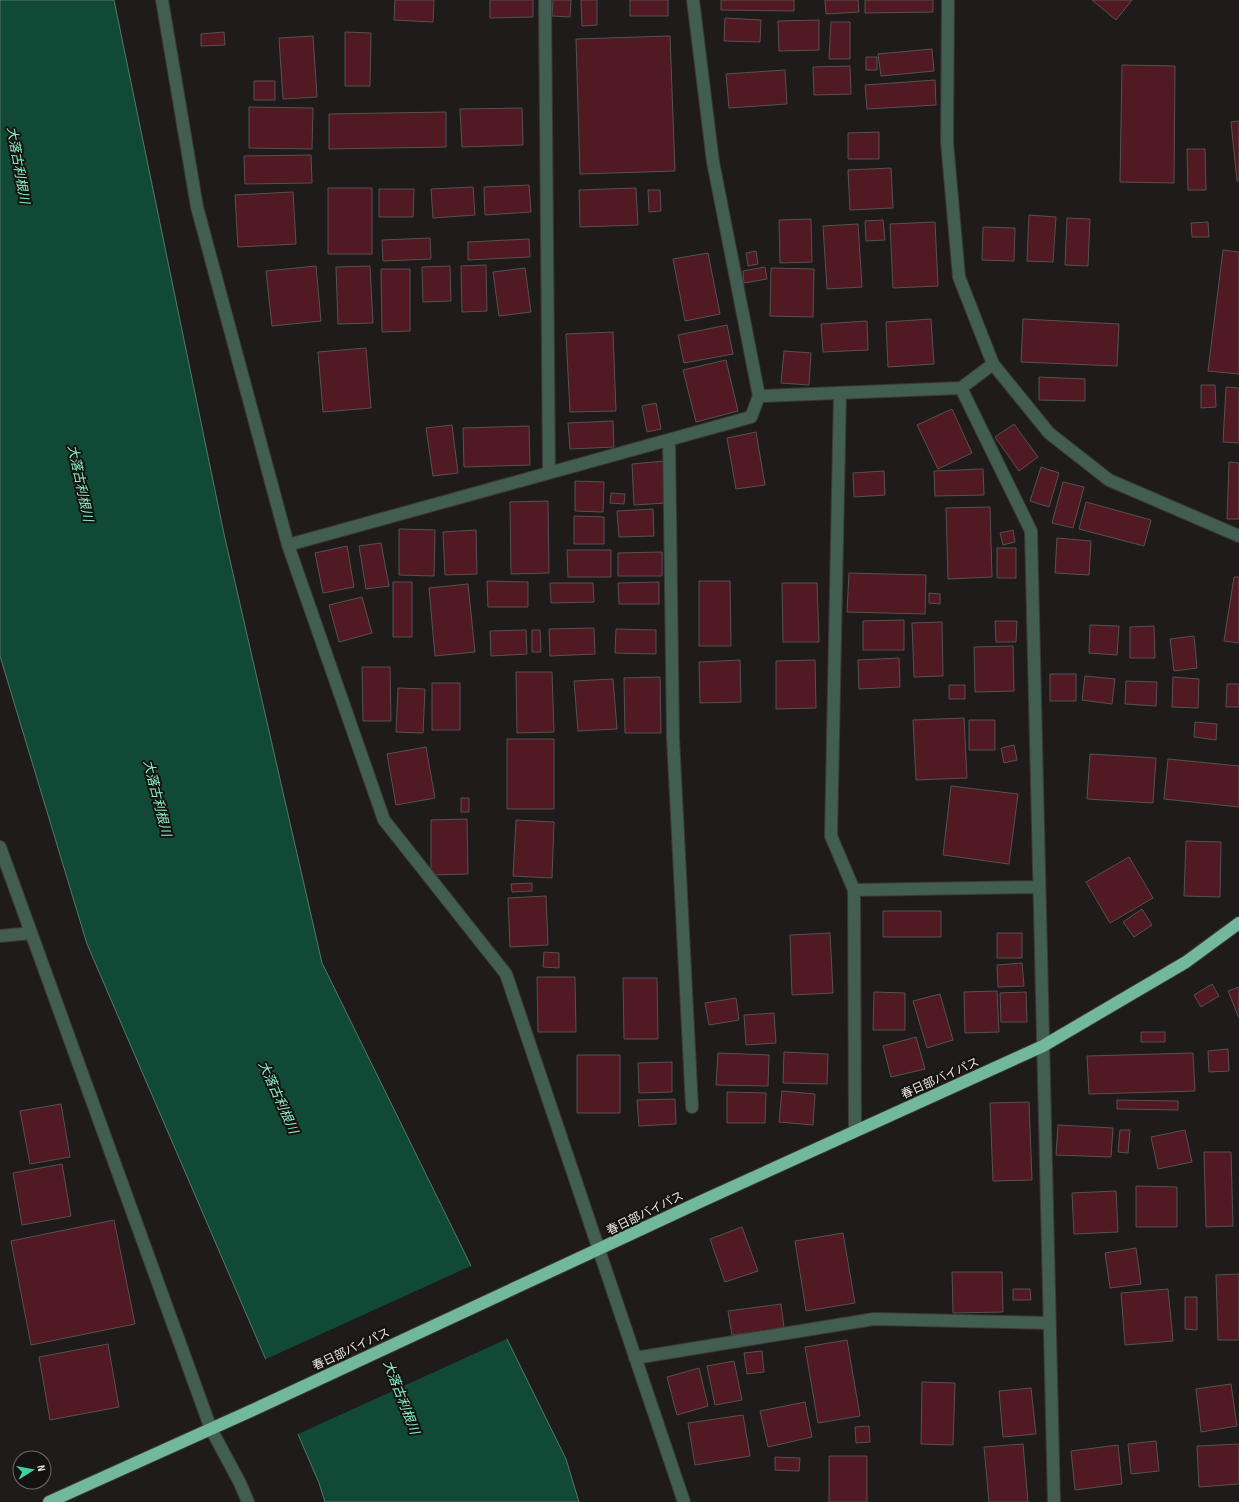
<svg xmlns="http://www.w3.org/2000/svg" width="1239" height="1502" viewBox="0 0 1239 1502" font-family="'Sofia Sans Condensed','Noto Sans JP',sans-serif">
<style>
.water{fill:#104936;stroke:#52796c}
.pier{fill:#1f1b1b}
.building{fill:#511922;stroke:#565152}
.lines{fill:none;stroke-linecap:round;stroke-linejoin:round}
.minor-casing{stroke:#3c3838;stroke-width:14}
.highway-casing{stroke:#3c3838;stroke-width:14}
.minor{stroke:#425d52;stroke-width:12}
.highway{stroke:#72b89c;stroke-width:12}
.labels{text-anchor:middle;stroke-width:4;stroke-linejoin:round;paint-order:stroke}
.street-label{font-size:12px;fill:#ebe8e9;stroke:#161212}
.water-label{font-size:13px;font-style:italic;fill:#88efc7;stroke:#161212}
</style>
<rect width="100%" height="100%" fill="#1f1b1b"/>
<path class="water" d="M0 0H114L224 534 322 963 566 1459 579 1502H325L319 1483 87 944 0 656Z"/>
<path class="pier" d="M473 1265 509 1338 296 1435 264 1360Z"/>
<path class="building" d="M395 0H434L433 22 394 20Z
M490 0H533V17L490 18Z
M553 0H571L570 17 552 16Z
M581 0H597V25L582 26Z
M630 0H668V16H630Z
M721 0H794V11L721 10Z
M825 0H858L859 12 826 14Z
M865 0H933V12L865 13Z
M1092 0H1132L1116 20Z
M725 18 761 20 760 42 724 41Z
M819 20V50L779 51 778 21Z
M831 22H850V59H829Z
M224 32 225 45 201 46V34Z
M345 32 371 33 370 86H345Z
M313 36 317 97 283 99 279 38Z
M670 36 675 171 580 174 576 39Z
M932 49 934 71 881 76 878 54Z
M866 57H877V70H866Z
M1122 65 1175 66 1174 183 1120 182Z
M850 66 851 94 814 95 813 67Z
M785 70 787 104 729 108 726 74Z
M935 80 936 105 867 109 865 85Z
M254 81H275V100H254Z
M249 107 313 108 312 149 249 148Z
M522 108 523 145 462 147 460 109Z
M446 112V147L329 149V114Z
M1239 121V181H1237L1231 122Z
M879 132V159H848V133Z
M1187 149H1205L1206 190H1188Z
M311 155 312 183 245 184 244 156Z
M891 168 893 208 850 210 848 170Z
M529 185 531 212 485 215 484 187Z
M473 187 475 215 433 218 431 189Z
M328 188H372V254H328Z
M636 188 638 225 580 227 579 190Z
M379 189H414L413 217H379Z
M648 190H660L661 211 649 212Z
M293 192 296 244 238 247 235 195Z
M1029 215 1056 217 1053 262 1027 261Z
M1067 218 1090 219 1088 266 1065 265Z
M811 219 812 262 780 263 779 220Z
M883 220 885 240 866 241 865 221Z
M935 222 938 286 893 288 890 224Z
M1208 222 1209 237H1192L1191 223Z
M858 224 862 287 827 289 823 226Z
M983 227 1015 228 1014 261 982 260Z
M430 238 431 259 383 261 382 240Z
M529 239 530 257 468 260V242Z
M1223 250 1239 252V374L1208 371Z
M756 251 758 264 748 266 746 253Z
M708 253 720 314 685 321 673 259Z
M486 265 487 311 462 312 461 266Z
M316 266 321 321 272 326 266 271Z
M370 266 373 323 338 324 336 267Z
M450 266 451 301 423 302 422 267Z
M765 267 767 279 744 283 743 271Z
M525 268 531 312 499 316 493 272Z
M771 268 814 269 813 317 770 316Z
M381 269H410V331L382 332Z
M931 319 934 364 888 367 886 322Z
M1023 319 1119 324 1117 366 1021 362Z
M867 321 868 350 823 352 821 324Z
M727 325 733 354 684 363 678 335Z
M613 332 616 411 570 412 566 334Z
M366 348 371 408 323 412 318 352Z
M784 351 811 353 809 385 781 383Z
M726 360 738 411 696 422 683 370Z
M1039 377 1085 379V401L1039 400Z
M1201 385H1215L1216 407 1201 408Z
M1226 387 1239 388V443L1223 442Z
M656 403 661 429 647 432 642 406Z
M952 409 972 453 938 469 917 425Z
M613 421 614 447 570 449 568 423Z
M1014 424 1038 457 1019 471 995 437Z
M452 425 458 473 433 476 426 428Z
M529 426 530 465 464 467 463 428Z
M756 432 765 485 736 489 727 438Z
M664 461 666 503 634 505 632 464Z
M1229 462 1239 463V519H1227Z
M1041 467 1059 473 1049 507 1030 501Z
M983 469 984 495 935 496 934 471Z
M884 471 885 495 854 497 853 473Z
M575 481 604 482 603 512 575 511Z
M1063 482 1084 487 1073 528 1052 523Z
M611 493 625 494 624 504 610 503Z
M548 501 549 573 511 574 510 502Z
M1086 502 1151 520 1144 546 1079 529Z
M990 507 992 577 948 579 946 508Z
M653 509 654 536 619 537 617 511Z
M574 516 604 517V544H574Z
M399 529 435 530 434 576 399 575Z
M476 530 477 574 445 575 443 532Z
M1013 530 1015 542 1003 545 1000 533Z
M1057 538 1091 541 1089 575 1055 573Z
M381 543 389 586 366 589 359 546Z
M347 546 354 587 323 593 315 553Z
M997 548H1016V578H997Z
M567 550H611V577H568Z
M662 552V576H618V553Z
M849 573 926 575 925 614 847 612Z
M1234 577H1239V643L1224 641Z
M487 581 528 582V607H488Z
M699 581H730L731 646H699Z
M393 582H412V637H393Z
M659 582V604H619L618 583Z
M550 583H593L594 602 551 603Z
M782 583H817L819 642H783Z
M468 584 475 652 435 656 429 588Z
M929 593 940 594V604L929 603Z
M362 597 372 633 339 642 329 605Z
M904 620V650H863V621Z
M995 621H1017L1016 642H996Z
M942 622 943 676 914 677 912 623Z
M1090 625 1119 626 1117 655 1089 653Z
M1154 626 1155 658H1130V627Z
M594 628 595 654 550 656 549 629Z
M616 629 656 630V654L615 653Z
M526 630 527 654 491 656 490 631Z
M532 630H540L541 652H532Z
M1194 636 1197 668 1174 671 1170 639Z
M1013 646 1014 691 975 692 974 647Z
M899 658 900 687 859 689 858 660Z
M740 660 741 702 700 703 699 662Z
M815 660 816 708 776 709V661Z
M362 667H390L391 721H363Z
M516 672H552L554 732 517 733Z
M1050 674H1076V701H1050Z
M1085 676 1115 679 1112 704 1082 700Z
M660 677 661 733H625L624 678Z
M1173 677 1199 679 1198 708 1172 707Z
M613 679 617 729 578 731 574 681Z
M1126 681 1157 682 1156 706 1125 704Z
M432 683H460V730H432Z
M1227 684H1239V707H1226Z
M949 685H965V699H949Z
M398 688 425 689 423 733 396 732Z
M964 718 967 778 916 780 913 720Z
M969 720H995V750H969Z
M1195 722 1217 724 1216 740 1194 737Z
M507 739H554V809H507Z
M1014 745 1017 760 1004 763 1001 748Z
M426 747 435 798 396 805 387 754Z
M1090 754 1156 758 1153 803 1087 799Z
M1168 759 1239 766V807L1164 799Z
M951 786 1018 794 1009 864 943 855Z
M461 798H469V812H461Z
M467 819 468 874 431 875V820Z
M516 820 554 822 552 878 513 876Z
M1186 841 1221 842 1220 897 1184 896Z
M1129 857 1153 898 1110 923 1086 882Z
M532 883V891L512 892 511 884Z
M546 896 548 945 510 947 508 898Z
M1142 909 1152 925 1134 937 1123 922Z
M883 911H941V937H883Z
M830 933 833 993 792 995 790 935Z
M997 933H1022V958H997Z
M544 952 559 953V968L543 967Z
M1022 963 1024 986 998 987 997 965Z
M537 977H575L576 1032H538Z
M623 978H657L658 1039H624Z
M1212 984 1219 996 1201 1007 1194 995Z
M1239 987V1018L1228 991Z
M997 991 999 1032 965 1033 964 992Z
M874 992 905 993V1030H873Z
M1026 992 1027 1022H1001L1000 993Z
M940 994 953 1040 927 1048 913 1001Z
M736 998 739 1020 709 1025 705 1003Z
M774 1013 776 1043 746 1045 744 1015Z
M1141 1032H1165V1042H1141Z
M916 1037 925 1069 891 1077 883 1046Z
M1228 1049 1229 1071 1209 1072 1208 1051Z
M784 1052 828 1054 827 1084 783 1083Z
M718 1053 769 1055 768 1086 716 1085Z
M1193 1053 1195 1091 1089 1094 1087 1056Z
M577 1055H620V1113H577Z
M672 1062V1092L639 1093 638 1063Z
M782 1091 815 1094 813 1125 779 1122Z
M727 1092 766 1093 765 1123H727Z
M675 1099 676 1124 639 1126 637 1100Z
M1117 1100 1178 1101V1110L1117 1109Z
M1029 1102 1032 1180 993 1181 990 1103Z
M61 1104 70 1157 30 1164 20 1111Z
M1058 1125 1113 1128 1111 1157 1056 1155Z
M1120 1130H1130L1128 1153 1118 1152Z
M1185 1130 1192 1162 1158 1169 1151 1137Z
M1204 1152H1231L1233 1226 1206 1227Z
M62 1164 71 1216 22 1225 13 1173Z
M1136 1186 1177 1187V1227H1136Z
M1116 1191 1118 1232 1074 1234 1072 1193Z
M114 1220 135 1324 31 1345 11 1241Z
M742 1227 758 1271 725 1282 710 1239Z
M843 1233 855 1303 806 1311 795 1241Z
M1136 1248 1141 1284 1110 1288 1105 1253Z
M952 1272H1002L1003 1312 953 1313Z
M1239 1274V1340H1218L1216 1275Z
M1013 1289H1030L1031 1300H1013Z
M1168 1289 1173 1341 1125 1345 1121 1293Z
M1185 1297H1197V1330L1185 1329Z
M781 1304 784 1328 732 1335 728 1311Z
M847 1340 860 1416 818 1423 805 1347Z
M108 1344 119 1407 50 1420 39 1357Z
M762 1351 764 1372 747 1374 744 1353Z
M734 1361 742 1400 715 1405 707 1366Z
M699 1368 708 1406 677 1415 667 1377Z
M922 1382 955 1383 953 1445 921 1444Z
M1231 1384 1237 1426 1201 1432 1196 1389Z
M1031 1388 1036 1434 1003 1437 999 1391Z
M805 1402 812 1437 768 1447 760 1411Z
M743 1415 750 1456 695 1465 688 1423Z
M869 1426 870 1442 856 1443 855 1427Z
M1156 1441 1159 1471 1131 1474 1128 1444Z
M1023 1444 1028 1502H989L984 1447Z
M1239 1444V1484L1199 1487 1197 1446Z
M1118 1445 1122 1484 1075 1490 1071 1451Z
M829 1456H867V1502H829Z
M775 1457 800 1458 799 1471 775 1470Z"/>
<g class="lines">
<defs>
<path id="minor" d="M162 0 197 207 288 545 384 820 506 974 684 1502
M545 0 549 473
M948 0 947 142 959 277 993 364 1049 433 1109 480 1239 536
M961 388 1031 531 1054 1502
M840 393 831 836 854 890 855 1131
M759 396 961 388 993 364
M669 440 673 738 692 1107
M288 545 751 417 759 396 713 162 693 0
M0 847 211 1429 240 1483 248 1502
M854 890 1039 887
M0 936 31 933
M635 1358 874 1319 1050 1323"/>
<path id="highway" d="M49 1502 255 1409 704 1200 1043 1046 1186 962 1239 923"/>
</defs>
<use href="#minor" class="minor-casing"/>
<use href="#highway" class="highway-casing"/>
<use href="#minor" class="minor"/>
<use href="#highway" class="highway"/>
</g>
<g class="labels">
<g class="street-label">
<text transform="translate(940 1078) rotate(-24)" y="4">春日部バイパス</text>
<text transform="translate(645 1213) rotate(-26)" y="4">春日部バイパス</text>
<text transform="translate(351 1349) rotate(-25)" y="4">春日部バイパス</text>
</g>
<g class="water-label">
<text transform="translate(19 165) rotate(80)" y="5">大落古利根川</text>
<text transform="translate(81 483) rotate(78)" y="5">大落古利根川</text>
<text transform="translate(158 798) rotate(76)" y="5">大落古利根川</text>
<text transform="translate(279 1097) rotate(66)" y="5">大落古利根川</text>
<text transform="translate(402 1397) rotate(69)" y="5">大落古利根川</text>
</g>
</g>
<g transform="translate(32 1470) rotate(79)"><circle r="19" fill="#161212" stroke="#6b6868"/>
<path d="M0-3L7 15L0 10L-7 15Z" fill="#3dd4a3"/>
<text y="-6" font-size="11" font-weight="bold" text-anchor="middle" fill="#ebe8e9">N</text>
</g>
</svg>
